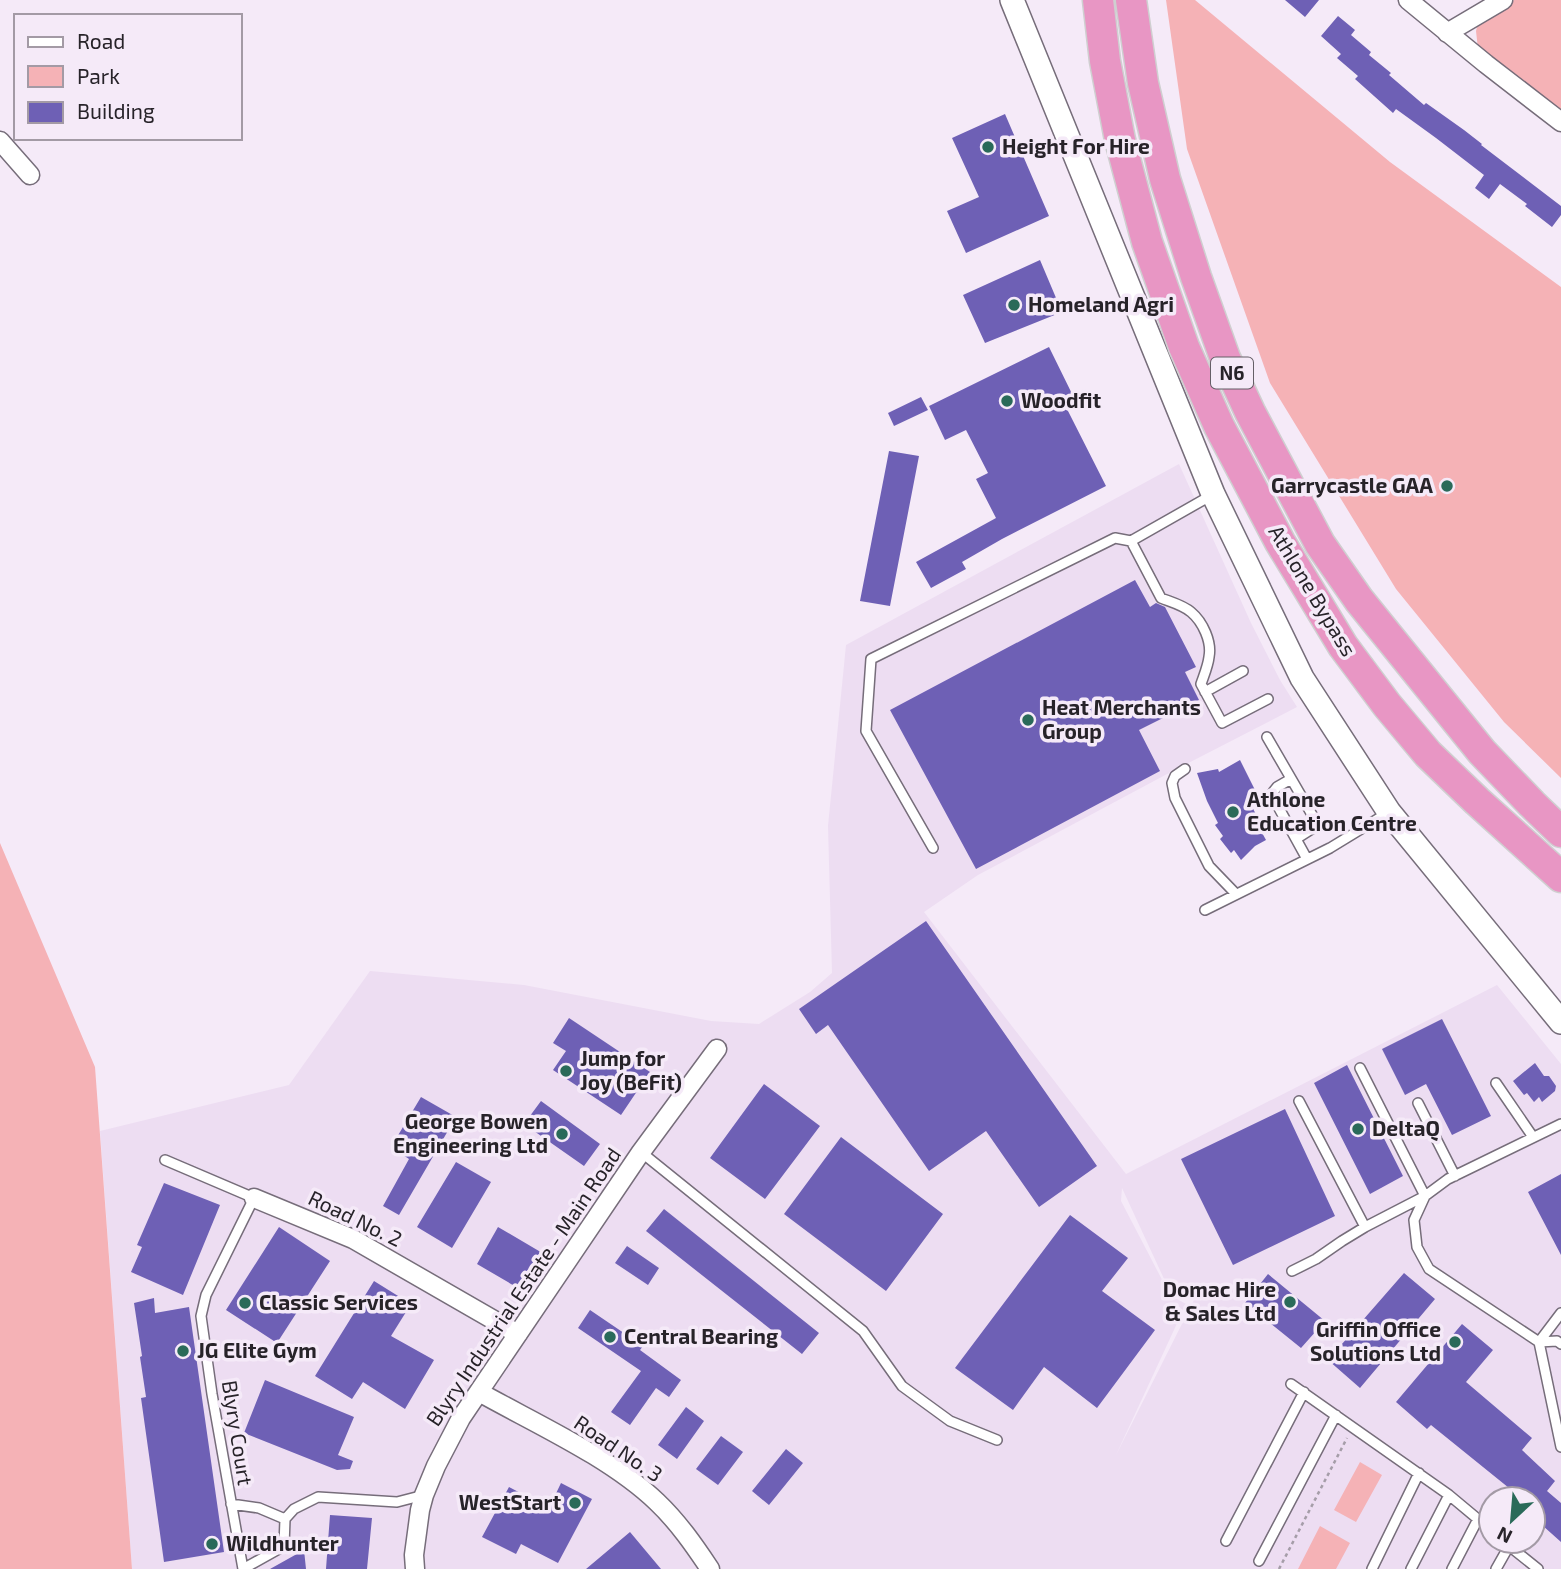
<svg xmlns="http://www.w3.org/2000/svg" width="1561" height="1569" viewBox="0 0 1561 1569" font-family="'Exo 2',sans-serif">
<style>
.built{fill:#edddf2;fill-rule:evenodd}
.green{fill:#f5b2b6}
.building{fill:#6e60b5}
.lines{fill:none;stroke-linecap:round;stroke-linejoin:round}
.service-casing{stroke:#766d7a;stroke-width:12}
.minor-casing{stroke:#766d7a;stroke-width:21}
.tertiary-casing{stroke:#766d7a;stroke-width:26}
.trunk-casing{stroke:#cfcfd0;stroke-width:33}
.path{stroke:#a59da8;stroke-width:2.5;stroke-dasharray:3.5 3.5;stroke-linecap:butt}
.service{stroke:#fff;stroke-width:9}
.minor{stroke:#fff;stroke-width:18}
.tertiary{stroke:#fff;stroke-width:23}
.trunk{stroke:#e896c4;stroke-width:30}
.poi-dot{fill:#2a6a59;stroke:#f5eaf8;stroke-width:2.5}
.labels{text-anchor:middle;stroke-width:7;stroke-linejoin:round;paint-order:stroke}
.shield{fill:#f5eaf8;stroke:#655f67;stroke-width:2}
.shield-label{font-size:19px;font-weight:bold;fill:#272329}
.poi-label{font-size:21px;font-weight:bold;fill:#272329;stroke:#f5eaf8;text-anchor:start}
.street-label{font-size:21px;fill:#272329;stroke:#f5eaf8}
</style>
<rect width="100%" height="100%" fill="#f5eaf8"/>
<path class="built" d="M1179 464 1251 623 1280 680 1297 707 1169 773 978 875 924 912 1126 1174 1497 985 1561 1064V1569H132L100 1131 289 1085 370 971 524 985 711 1021 759 1024 810 992 832 973 828 826 846 645ZM1122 1188 1171 1294 1186 1296 1190 1293 1195 1298 1116 1455 1186 1304 1170 1295 1121 1201ZM1491 1499H1533V1541H1491Z"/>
<path class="green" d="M1166 0H1195L1390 162 1561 287V778L1504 722 1396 589 1270 383 1187 149Z
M1514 0H1561V114L1478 49 1476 31 1478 23 1505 8Z
M0 843 95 1067 132 1569H0Z
M1360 1462 1382 1475 1356 1522 1334 1510Z
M1320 1526 1350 1543 1336 1569H1298Z"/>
<path class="building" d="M1285 0H1319L1305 17Z
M1338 16 1355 30 1351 35 1371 52 1369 55 1391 73 1389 75 1424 105 1426 103 1464 130 1482 144 1481 145 1561 206V215L1552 227 1525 206 1527 204 1500 184 1489 199 1475 188 1484 175 1436 138 1396 109 1393 113 1355 79 1358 76 1337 58 1341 54 1321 36Z
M1005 114 1049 216 966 253 947 211 979 197 952 138Z
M1040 260 1062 312 985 343 963 295Z
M1049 347 1078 406 1068 411 1106 486 1002 539 962 562 966 569 931 588 916 562 996 518 976 479 988 473 966 430 945 440 929 406Z
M921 397 928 410 894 426 888 413Z
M889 451 919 456 890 606 860 601Z
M1135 580 1150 607 1156 603 1165 607 1196 667 1185 672 1199 700 1139 730 1160 771 976 869 890 710Z
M1240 760 1260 800 1251 805 1258 818 1255 820 1266 840 1255 846 1241 860 1234 850 1231 853 1220 839 1223 836 1215 825 1218 823 1207 801 1197 773 1218 769 1219 772Z
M926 921 1097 1166 1039 1207 986 1131 929 1171 828 1025 816 1034 799 1009Z
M569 1018 650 1072 621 1115 553 1070 566 1051 553 1043Z
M1442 1019 1491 1116 1452 1135 1426 1084 1405 1095 1382 1049Z
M1535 1063 1544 1076H1549L1556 1086 1555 1091 1542 1102 1539 1097 1534 1102 1527 1093 1524 1095 1513 1081Z
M1347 1065 1403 1176 1370 1194 1314 1083Z
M764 1084 820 1126 765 1199 710 1158Z
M421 1097 456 1117 399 1215 383 1206 409 1159 391 1147Z
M541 1101 600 1144 584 1166 524 1124Z
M1285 1109 1335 1216 1233 1265 1181 1159Z
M841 1137 943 1214 886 1291 784 1214Z
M456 1162 491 1182 452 1248 417 1227Z
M1561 1174V1255L1528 1192Z
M164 1183 220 1205 183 1295 131 1272 142 1247 137 1245Z
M664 1209 819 1333 802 1354 646 1231Z
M1070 1215 1128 1258 1102 1291 1155 1330 1097 1408 1044 1367 1013 1410 955 1368Z
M279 1227 330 1261 277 1343 226 1310Z
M498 1227 544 1254 523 1291 477 1264Z
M627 1246 659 1268 648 1285 615 1263Z
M1404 1273 1435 1299 1360 1388 1328 1360Z
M1268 1274 1325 1321 1301 1348 1245 1303Z
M374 1281 411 1304 391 1336 434 1360 405 1409 363 1382 352 1399 315 1376Z
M154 1298 155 1313 189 1307 224 1552 164 1562 141 1398 146 1397 140 1357 142 1356 134 1303Z
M590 1310 643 1346 640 1350 681 1380 669 1397 656 1388 630 1425 611 1412 641 1371 578 1328Z
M1462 1324 1493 1350 1466 1382 1532 1438 1522 1450 1555 1481 1547 1491 1561 1503V1542L1533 1517V1499H1513L1505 1492 1509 1488 1431 1425 1427 1429 1396 1402Z
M265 1380 354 1417 338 1455 353 1461 350 1469 337 1470 244 1433Z
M686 1407 704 1421 677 1459 658 1445Z
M721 1436 743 1452 718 1485 696 1469Z
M786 1449 803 1463 769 1505 752 1491Z
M561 1483 592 1499 558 1563 521 1544 516 1554 482 1537 509 1487 549 1508Z
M330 1515 372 1518 367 1569H326Z
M630 1532 661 1569H586Z
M304 1550 306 1569H270Z"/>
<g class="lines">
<defs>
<path id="service" d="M1131 541 1161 598C1171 602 1183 605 1191 612 1203 622 1212 642 1209 657 1208 666 1204 675 1201 684L1222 723 1268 699
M1205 692 1243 671
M1267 737 1318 825 1296 839
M1185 769 1175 776 1172 783 1175 798 1209 866 1236 894
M1291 779 1277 787 1273 792 1275 801 1307 859
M933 848 866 731 871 659 1115 538 1131 541 1212 495
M1205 910 1330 848 1389 812
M1496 1083 1533 1137
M1299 1101 1365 1227
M1418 1103 1455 1176
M1561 1124 1448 1179 1425 1196 1414 1220 1417 1247 1429 1269 1539 1342 1561 1447
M641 1152 863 1331 902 1386 950 1421 997 1440
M165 1160 254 1198 206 1295 201 1316 212 1394 243 1569
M1292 1271 1316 1259 1342 1241 1365 1227 1425 1196 1360 1068
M1561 1313 1539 1342 1557 1341 1561 1344
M1291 1384 1449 1495 1491 1530
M231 1504 259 1508 285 1519
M1226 1541 1304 1392
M1503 1541 1538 1569
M1259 1561 1336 1415
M243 1569 284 1546 285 1519 294 1509 318 1497 397 1502 424 1495
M1372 1569 1419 1473
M1411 1569 1449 1495
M1452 1569 1478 1519
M1496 1569 1509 1546"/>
<path id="minor" d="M1408 0 1486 64 1561 122
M1447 33 1503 0
M0 141 30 175
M254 1198 353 1239 518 1334
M479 1392C536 1424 610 1457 657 1502 678 1522 694 1545 710 1569
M415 1569 414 1555 420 1510 424 1495 436 1466 461 1418 641 1152 717 1049"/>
<path id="tertiary" d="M1012 0 1213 494 1302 678 1389 812 1561 1022"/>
<path id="trunk" d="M1098 0 1105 61 1120 140 1147 242 1184 347 1219 426 1280 542 1343 646 1387 705 1428 754 1477 801 1561 877
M1131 0 1143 83 1165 179 1196 277 1225 358 1250 412 1320 544 1359 600 1482 752 1532 804 1561 832"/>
</defs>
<use href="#service" class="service-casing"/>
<use href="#minor" class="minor-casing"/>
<use href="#tertiary" class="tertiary-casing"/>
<use href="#trunk" class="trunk-casing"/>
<path class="path" d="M1279 1569 1347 1438"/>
<use href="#service" class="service"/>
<use href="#minor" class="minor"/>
<use href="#tertiary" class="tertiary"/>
<use href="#trunk" class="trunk"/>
</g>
<g class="poi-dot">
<circle cx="988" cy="147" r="7"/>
<circle cx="1014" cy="305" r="7"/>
<circle cx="1007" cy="401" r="7"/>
<circle cx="1447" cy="486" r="7"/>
<circle cx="1028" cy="720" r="7"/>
<circle cx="1233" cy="812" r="7"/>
<circle cx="566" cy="1071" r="7"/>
<circle cx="1358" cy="1129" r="7"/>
<circle cx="562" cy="1134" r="7"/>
<circle cx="1290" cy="1302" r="7"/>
<circle cx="245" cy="1303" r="7"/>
<circle cx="610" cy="1337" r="7"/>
<circle cx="1455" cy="1342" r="7"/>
<circle cx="183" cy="1351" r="7"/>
<circle cx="575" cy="1503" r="7"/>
<circle cx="212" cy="1544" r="7"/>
</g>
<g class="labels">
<rect class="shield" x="1211" y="357.5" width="42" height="31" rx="5"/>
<g class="shield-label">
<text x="1232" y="380">N6</text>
</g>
<g class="poi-label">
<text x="1002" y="154">Height For Hire</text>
<text x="1028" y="312">Homeland Agri</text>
<text x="1021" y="408">Woodfit</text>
<text x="1433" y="493" text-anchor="end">Garrycastle GAA</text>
<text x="1042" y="715">Heat Merchants<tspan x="1042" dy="24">Group</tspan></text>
<text x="1247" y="807">Athlone<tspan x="1247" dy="24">Education Centre</tspan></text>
<text x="580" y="1066">Jump for<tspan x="580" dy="24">Joy (BeFit)</tspan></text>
<text x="548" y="1129" text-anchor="end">George Bowen<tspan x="548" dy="24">Engineering Ltd</tspan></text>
<text x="1372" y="1136">DeltaQ</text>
<text x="1276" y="1297" text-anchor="end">Domac Hire<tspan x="1276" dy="24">&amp; Sales Ltd</tspan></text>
<text x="259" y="1310">Classic Services</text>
<text x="1441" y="1337" text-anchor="end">Griffin Office<tspan x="1441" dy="24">Solutions Ltd</tspan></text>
<text x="624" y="1344">Central Bearing</text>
<text x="197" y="1358">JG Elite Gym</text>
<text x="561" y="1510" text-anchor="end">WestStart</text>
<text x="226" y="1551">Wildhunter</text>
</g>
<g class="street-label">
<text transform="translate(1312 591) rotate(59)" y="7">Athlone Bypass</text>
<text transform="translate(355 1219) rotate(26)" y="7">Road No. 2</text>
<text transform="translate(524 1287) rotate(-56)" y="7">Blyry Industrial Estate - Main Road</text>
<text transform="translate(237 1433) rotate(81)" y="7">Blyry Court</text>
<text transform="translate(618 1449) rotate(34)" y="7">Road No. 3</text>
</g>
</g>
<rect x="14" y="14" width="228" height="126" fill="#f5eaf8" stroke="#a39aa5" stroke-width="2"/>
<rect x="28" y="37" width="35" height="10" fill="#ffffff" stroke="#a39aa5" stroke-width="2"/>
<text x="77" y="49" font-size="21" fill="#272329">Road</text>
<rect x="28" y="66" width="35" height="21" fill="#f5b2b6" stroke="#a39aa5" stroke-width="2"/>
<text x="77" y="84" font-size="21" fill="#272329">Park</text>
<rect x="28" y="102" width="35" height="21" fill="#6e60b5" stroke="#a39aa5" stroke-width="2"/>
<text x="77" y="119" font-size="21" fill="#272329">Building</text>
<g transform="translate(1512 1520) rotate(206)"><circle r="33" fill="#f5eaf8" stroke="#a39aa5" stroke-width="2"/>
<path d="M0-5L12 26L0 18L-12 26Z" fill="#2a6a59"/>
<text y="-10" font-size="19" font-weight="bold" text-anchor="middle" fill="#272329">N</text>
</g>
</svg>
